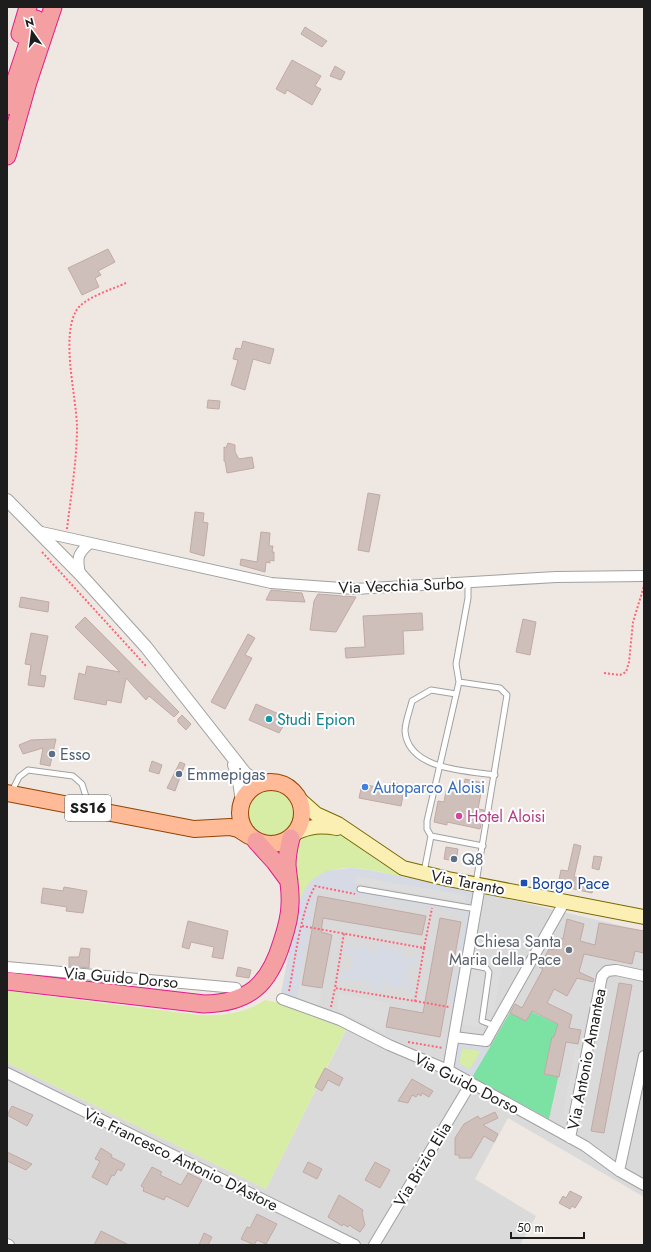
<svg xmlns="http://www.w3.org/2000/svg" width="651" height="1252" viewBox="0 0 651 1252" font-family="Jost,sans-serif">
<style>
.residential{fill:#dbdada}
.grass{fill:#d7eca5}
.pitch{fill:#7ce2a4}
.parking{fill:#ddd}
.plaza{fill:#d6dae4;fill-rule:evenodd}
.building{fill:#cfbfbb;stroke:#c1aaa4}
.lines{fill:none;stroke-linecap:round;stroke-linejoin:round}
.service-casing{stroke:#a1a1a1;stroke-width:7}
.minor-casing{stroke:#a1a1a1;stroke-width:12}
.tertiary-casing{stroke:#a1a1a1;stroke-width:14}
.secondary-casing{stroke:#786a00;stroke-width:16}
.primary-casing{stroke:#964300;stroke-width:18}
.trunk-casing{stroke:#e01c8b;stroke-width:19}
.path{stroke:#ff6376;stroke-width:2;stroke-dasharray:2 2;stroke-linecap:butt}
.service{stroke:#fff;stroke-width:5}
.minor{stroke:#fff;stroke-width:10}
.tertiary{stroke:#fff;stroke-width:12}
.secondary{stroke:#fcefb3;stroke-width:14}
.primary{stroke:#ffbb97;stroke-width:16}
.trunk{stroke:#f4a0a3;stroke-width:17}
.culture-dot{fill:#0f9aa8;stroke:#fff;stroke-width:1.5}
.service-dot{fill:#5c6f8a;stroke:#fff;stroke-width:1.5}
.shop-dot{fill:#3f7fe0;stroke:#fff;stroke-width:1.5}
.hotel-dot{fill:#d1479c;stroke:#fff;stroke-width:1.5}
.transit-dot{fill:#1a4fb4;stroke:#fff;stroke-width:1.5}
.worship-dot{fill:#6b7280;stroke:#fff;stroke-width:1.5}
.labels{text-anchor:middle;stroke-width:4;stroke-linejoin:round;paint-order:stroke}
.shield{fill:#fff;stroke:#616161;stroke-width:1}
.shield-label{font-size:15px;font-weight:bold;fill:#1d1d1d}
.street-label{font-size:16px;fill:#1d1d1d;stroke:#fff}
.culture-label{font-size:16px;fill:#0d838f;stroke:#fff;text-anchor:start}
.service-label{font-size:16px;fill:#4e5e75;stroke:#fff;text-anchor:start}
.shop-label{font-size:16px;fill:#366cbe;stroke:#fff;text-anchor:start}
.hotel-label{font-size:16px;fill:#b23c85;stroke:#fff;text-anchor:start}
.transit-label{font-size:16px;fill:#164399;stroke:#fff;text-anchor:start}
.worship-label{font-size:16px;fill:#5b616d;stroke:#fff;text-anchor:end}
</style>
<rect width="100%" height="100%" fill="#efe8e2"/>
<path class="residential" d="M369 870 466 889 644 931V1197L508 1118 475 1179 536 1216 520 1245H7V1059L8 1063 266 1189 346 1030 279 1003 300 899 306 887Z"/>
<path class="grass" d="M247 812a24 24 0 1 1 48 0a24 24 0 1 1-48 0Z
M310 831H334L342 835 376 860 403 877C363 868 324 855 300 899V888L294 869 295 846Z
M7 991 199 1015C223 1016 244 1014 265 1000L279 1003 346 1029 266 1189 8 1063Z
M462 1048 481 1051 469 1070 459 1063Z"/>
<path class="pitch" d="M515 1004 553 1022 560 1009 572 1015 549 1119 472 1077Z"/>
<path class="parking" d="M356 876 466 895 465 902 355 883Z
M480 955 495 957 494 965 502 966 494 1011 487 1010 484 1028 462 1024 472 960 479 962Z
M299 984 322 988 318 1006 297 997Z
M339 993 390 1003 385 1033 337 1010Z
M575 1049 581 1050 569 1116 563 1114Z"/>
<path class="plaza" d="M351 868 369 870 470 891 472 897 469 901 465 902 466 895 356 876 354 891 469 913 454 1004 450 1003 465 914 316 888 310 922H313L311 931H308L297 997 281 993 300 899 306 887 313 879 326 871Z
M346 943 351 949 357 950 361 946H366L370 952 375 953 379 950 376 944 383 945 386 949 404 953 403 957 410 959 419 953 418 961 408 967 406 976 414 987 413 994 405 984H402L400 987 395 988 391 987 389 981H386L380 986 384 992 375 990 368 982 346 978 339 982 341 974 351 969 353 958 345 950Z
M461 1042 490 1047 472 1077 458 1068 454 1063 457 1045ZM462 1048 481 1051 470 1070 459 1063Z"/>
<path class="building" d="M305 27 327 41 322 47 301 34Z
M292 60 321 76 315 86 321 89 312 105 287 90 285 94 276 89Z
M335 66 345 72 341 80 330 76Z
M108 249 115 262 98 271 101 275 95 278 99 287 82 295 68 268Z
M243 341 274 349 270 364 253 359 245 390 231 385 238 360 233 359 236 348 241 349Z
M208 400 220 401 219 409 207 408Z
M228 443 235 445V452L239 459 252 457 254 468 227 473 225 461H224V447L226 448Z
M368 493 380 495 369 552 358 550Z
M195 512 204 513 203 522 208 523 204 556 190 552Z
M261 532 270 533 269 546H273L272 552H274V561L270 560V563L266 562 265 572 240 565 241 559 257 562Z
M271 590 302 593 305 602 266 600Z
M318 594 356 597 336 632 310 630 314 601Z
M21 597 49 602 48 612 19 607Z
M422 613 423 630 403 631 404 654 346 658 345 648 365 647 363 616Z
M85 617 179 712 174 717 149 696 146 700 126 678 121 703 107 700 106 705 74 699 79 673 85 675 87 666 120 672 75 627Z
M523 619 536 622 530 655 516 652Z
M31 633 48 636 40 675 46 676 44 687 28 685 31 665 25 664Z
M248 634 255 638 245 655 252 658 225 709 211 702Z
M256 704 288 718 279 733 249 720Z
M182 715 191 724 186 730 178 722V719Z
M56 739 50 766 40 764 43 748 23 754 19 745 31 740Z
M152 761 162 765 159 774 149 771Z
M180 762 185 764 175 791 167 788Z
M465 779 483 783 478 809 484 810 480 829 447 822V825L434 822 438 801 444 802 446 791H449L451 783 464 786Z
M391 782 405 785 401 806 359 798 362 784 390 790Z
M574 844 581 846 574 877 595 881 592 893 565 887V885L558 884 561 870 568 871Z
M446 847 458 849 456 861 444 859Z
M594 856 602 857 599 870 592 868Z
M64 887 87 891 83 913 66 911 67 907 41 903 43 888 63 891Z
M318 896 426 916 422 935 323 918 321 932 332 935 322 988 302 985Z
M440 918 461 922 440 1037 386 1027 390 1007 423 1013Z
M567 919 584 924 580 941 595 945 599 923 644 931V953L635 951 632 964 584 954 579 972 594 979 593 982 577 978 567 996 554 989 547 1003 572 1015 569 1028 581 1030 578 1044 566 1042 559 1077 544 1074 552 1037H554L558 1024 532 1011 526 1021 510 1013 515 1004 522 1008 543 969 539 967 549 949 553 950 556 937 563 939Z
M188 921 228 931 223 959 212 957 214 947 191 942 189 949 182 947Z
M81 948 90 949 89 968 69 966V957H79Z
M238 967 251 970 249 978 236 976Z
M619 983 632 985 604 1133 591 1131Z
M325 1068 343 1078 339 1086 328 1080 322 1091 315 1087Z
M412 1079 433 1091 429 1097 422 1093 421 1096 418 1094 416 1097 412 1095 408 1103 398 1101Z
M12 1106 33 1115 27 1126 7 1115Z
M495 1112 498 1118 483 1125 498 1134 494 1142 484 1136 471 1158H459V1155H455V1138L464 1124 478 1116 480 1119Z
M101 1148 112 1155 111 1157 125 1164 121 1171 118 1169 114 1176 112 1175 107 1185 92 1177 100 1161 95 1159Z
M7 1152 32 1164 26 1170 7 1161Z
M308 1162 322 1169 317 1179 303 1172Z
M375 1162 390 1170 380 1188 365 1180Z
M152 1167 162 1172 160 1175 181 1185 188 1173 202 1180 188 1207 166 1196 164 1200 143 1191 144 1188 141 1186Z
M570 1191 582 1197 575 1208 572 1206 570 1209 559 1203 563 1196 566 1198Z
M339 1195 363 1210 362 1213 365 1225 360 1232 349 1225 348 1227 343 1224 342 1226 328 1217Z
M257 1214 277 1224 266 1244 257 1240 254 1245 241 1239 247 1227 250 1228Z
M101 1231 129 1245H94Z
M204 1233 212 1237 208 1245H199Z"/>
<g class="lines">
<defs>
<path id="service" d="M459 682 500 688 507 695 476 883
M456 694 431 690 412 701C410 710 405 722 405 731 408 770 467 771 495 775
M12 791 19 777 28 770 73 776 82 784 89 806
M431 836 483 846
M424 872 431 836 427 829V821L459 682 456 664 468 598V582
M360 889 476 909
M466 964 486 968 489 972 482 1021 495 1026"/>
<path id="minor" d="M37 531 271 583 355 589 556 577 644 576
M80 574C77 558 77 554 90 543
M7 967 236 988
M282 999 340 1020 389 1045 448 1070 585 1146 619 1171 644 1185
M454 1037 486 1041 565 901
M448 1070 480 885
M7 1073 355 1245
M570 1138 602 976 607 971 616 970 644 976
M619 1171 644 1056
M7 1244 9 1245
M374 1245 471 1083"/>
<path id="tertiary" d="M7 500 80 574 146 647 245 773 257 782H266
M234 765 238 775 242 801"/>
<path id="secondary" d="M298 798 316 814 338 824 403 868 448 879 644 917
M295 833C310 826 321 825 337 828"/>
<path id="primary" d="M240 813a31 31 0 1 1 62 0a31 31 0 1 1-62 0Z
M7 793 194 829 230 827 238 829 249 836"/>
<path id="trunk" d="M20 34 28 7
M7 106 36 19
M7 156 28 82 53 7
M256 841 275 862 289 881
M7 981 204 1004C249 1003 269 985 282 942 286 930 290 917 290 904 291 891 288 878 287 865 287 856 289 846 291 838"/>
</defs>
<use href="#service" class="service-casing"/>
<use href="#minor" class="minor-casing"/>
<use href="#tertiary" class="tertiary-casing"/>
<use href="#secondary" class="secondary-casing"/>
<use href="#primary" class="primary-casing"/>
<use href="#trunk" class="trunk-casing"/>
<path class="path" d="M67 529C71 495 77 460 77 426 76 395 61 338 76 311 83 298 113 289 126 283
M42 552 146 666
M604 673 620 675 626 672 629 662 633 622 644 586
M302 926 424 948 415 1001 335 988 344 933
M424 948 432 908
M289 991C295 961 300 913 315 886L355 894
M415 1001 449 1007
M331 1007 335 988
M408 1042 443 1048"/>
<use href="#service" class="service"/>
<use href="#minor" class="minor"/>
<use href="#tertiary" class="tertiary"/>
<use href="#secondary" class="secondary"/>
<use href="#primary" class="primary"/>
<use href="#trunk" class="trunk"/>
</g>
<circle class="culture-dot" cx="269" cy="719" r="4"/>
<g class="service-dot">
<circle cx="52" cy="754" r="4"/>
<circle cx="179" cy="774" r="4"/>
<circle cx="454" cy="859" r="4"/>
</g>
<circle class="shop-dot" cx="365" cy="787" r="4"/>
<circle class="hotel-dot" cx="459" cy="816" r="4"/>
<rect class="transit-dot" x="520" y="879" width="8" height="8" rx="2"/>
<circle class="worship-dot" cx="569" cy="950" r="4"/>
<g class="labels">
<rect class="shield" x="65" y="795" width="46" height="26" rx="3"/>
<g class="shield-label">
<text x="88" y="813">SS16</text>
</g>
<g class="street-label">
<text transform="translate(401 585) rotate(-2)" y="6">Via Vecchia Surbo</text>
<text transform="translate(468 882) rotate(11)" y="6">Via Taranto</text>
<text transform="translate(121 977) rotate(5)" y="6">Via Guido Dorso</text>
<text transform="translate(586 1059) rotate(-79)" y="6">Via Antonio Amantea</text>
<text transform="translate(467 1083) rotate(27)" y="6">Via Guido Dorso</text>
<text transform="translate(181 1159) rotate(26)" y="6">Via Francesco Antonio D'Astore</text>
<text transform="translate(422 1164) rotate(-59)" y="6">Via Brizio Elia</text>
</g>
<g class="culture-label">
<text x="277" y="725">Studi Epion</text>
</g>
<g class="service-label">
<text x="60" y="760">Esso</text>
<text x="187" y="780">Emmepigas</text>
<text x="462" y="865">Q8</text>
</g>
<g class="shop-label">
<text x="373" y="793">Autoparco Aloisi</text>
</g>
<g class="hotel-label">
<text x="467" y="822">Hotel Aloisi</text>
</g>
<g class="transit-label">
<text x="532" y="889">Borgo Pace</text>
</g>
<g class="worship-label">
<text x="561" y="947">Chiesa Santa<tspan x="561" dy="18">Maria della Pace</tspan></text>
</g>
</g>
<rect width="651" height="1252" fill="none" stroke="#1d1d1d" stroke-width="16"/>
<g transform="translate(32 32) rotate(346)" stroke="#ffffff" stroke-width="3" paint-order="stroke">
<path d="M0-3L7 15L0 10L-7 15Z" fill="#1d1d1d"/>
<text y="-6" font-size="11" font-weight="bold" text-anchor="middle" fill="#1d1d1d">N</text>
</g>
<path d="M511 1232v6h73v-6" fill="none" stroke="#1d1d1d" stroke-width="2"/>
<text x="517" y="1232" font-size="12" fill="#1d1d1d" stroke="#ffffff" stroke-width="3" paint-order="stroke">50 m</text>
</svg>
